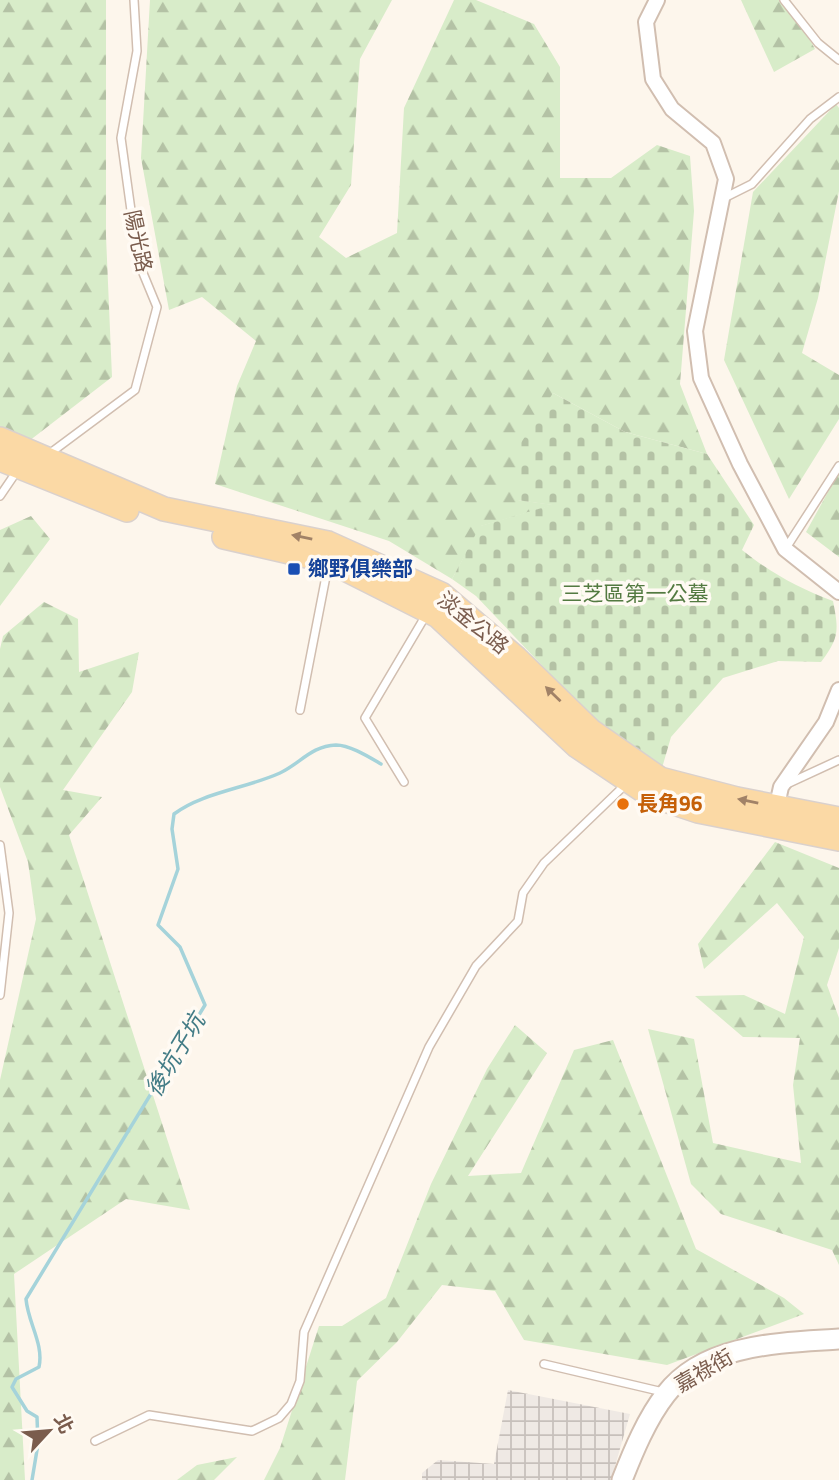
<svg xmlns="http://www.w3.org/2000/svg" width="839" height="1480" viewBox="0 0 839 1480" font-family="'Titillium Web','Noto Sans TC',sans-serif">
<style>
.industrial{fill:url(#industrial-grid)}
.forest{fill:url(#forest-firs)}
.cemetery{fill:url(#cemetery-stones)}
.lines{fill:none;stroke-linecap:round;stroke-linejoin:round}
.stream{stroke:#a5d3da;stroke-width:3.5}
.service-casing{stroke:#d1beb0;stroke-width:10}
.minor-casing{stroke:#d1beb0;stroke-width:18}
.tertiary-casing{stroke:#d1beb0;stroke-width:23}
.primary-casing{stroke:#dad1cd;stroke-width:26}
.service{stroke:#fff;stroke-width:7}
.minor{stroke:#fff;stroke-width:14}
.tertiary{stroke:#fff;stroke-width:19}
.primary{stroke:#fbd9a5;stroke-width:23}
.oneway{fill:#a18267}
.transit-dot{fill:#1a4fb4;stroke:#fffaf3;stroke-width:2.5}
.food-dot{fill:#e8710a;stroke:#fffaf3;stroke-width:2.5}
.labels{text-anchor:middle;stroke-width:7;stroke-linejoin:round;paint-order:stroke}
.street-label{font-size:21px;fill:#7a5c4d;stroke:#fffaf3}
.transit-label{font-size:21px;font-weight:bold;fill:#164399;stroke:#fffaf3;text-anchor:start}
.park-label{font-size:21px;fill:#537a41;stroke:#fffaf3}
.food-label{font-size:21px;font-weight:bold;fill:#c56008;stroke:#fffaf3;text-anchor:start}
.water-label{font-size:23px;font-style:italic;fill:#437c86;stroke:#fffaf3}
</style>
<defs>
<pattern id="industrial-grid" width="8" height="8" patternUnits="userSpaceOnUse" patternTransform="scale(1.75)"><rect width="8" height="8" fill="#efe9e4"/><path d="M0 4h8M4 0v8" fill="none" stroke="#c7c0bb"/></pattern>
<pattern id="forest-firs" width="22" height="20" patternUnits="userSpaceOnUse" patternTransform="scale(1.75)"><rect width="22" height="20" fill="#d8ecc9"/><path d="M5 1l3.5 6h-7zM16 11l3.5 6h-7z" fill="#b4c2a5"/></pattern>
<pattern id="cemetery-stones" width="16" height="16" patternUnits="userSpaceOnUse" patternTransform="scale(1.75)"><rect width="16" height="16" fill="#d8ecc9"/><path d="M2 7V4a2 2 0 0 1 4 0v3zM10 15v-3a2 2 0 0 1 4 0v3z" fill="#b4c2a5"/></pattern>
</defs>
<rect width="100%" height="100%" fill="#fdf6ec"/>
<path class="industrial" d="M508 1390 630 1414 611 1480H422V1473L438 1460 494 1464Z"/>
<path class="forest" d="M0 0H106V236L112 377 29 441 0 428Z
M150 0H392L360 59 351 185 319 237 346 258 397 233 404 108 454 0H476L534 24 560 67V178H611L657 145 690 156 694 211 680 384 707 454 625 432 553 393 518 500 554 505 481 526 452 579 389 541 215 484 237 386 256 341 202 297 169 310 141 158Z
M741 0H788L815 49 774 72Z
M836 104 839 108V191L818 298 802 353 839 375V419L789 499 724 360 753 192Z
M839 472V557L806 532Z
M31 516 50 539 0 606V530Z
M44 602 78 619 79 672 139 652 132 692 63 790 102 797 69 835 190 1210 126 1199 14 1274 25 1480H0V1080L36 919 28 862 0 787V649L3 636Z
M775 842 839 868V948L827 985 839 1018V1265L832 1250 721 1214 691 1184 648 1029 694 1039 713 1143 801 1163 793 1085 800 1038 743 1037 695 996 744 995 785 1014 804 937 777 903 704 969 698 944Z
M515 1025 547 1053 468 1176 521 1173 574 1050 613 1040 696 1249 784 1298 804 1314 667 1365 524 1340 495 1291 442 1285 397 1342 357 1381 345 1480H264L280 1448 319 1326H342L386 1298 431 1184 487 1069Z
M237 1457 214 1480H177L197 1465Z"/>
<path class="cemetery" d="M553 393 625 432 707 454 754 525 742 550C771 573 798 588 833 601 839 631 839 638 821 662L778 661 723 678 671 737 662 768 591 717 476 596 452 579 480 526 552 505 517 500 519 446Z"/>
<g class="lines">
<path class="stream" d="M32 1480 38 1444 37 1417 27 1411 12 1387 16 1379 39 1367C44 1344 28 1323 26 1299L205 1005 180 947 158 925 178 869 172 829 174 814C201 793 247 788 280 773 301 763 311 746 336 745 350 745 369 757 381 764"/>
<defs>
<path id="service" d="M784 0 818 43 839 60
M722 199 752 184 810 119 839 97
M49 454 135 390 157 307 138 261 121 138 137 51 134 0
M0 496 17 471
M786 548 839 466
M300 710 328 566
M404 782 365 718 426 615
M787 784 839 760
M0 845 9 913 0 995
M544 1364 663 1392
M95 1441 149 1415 252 1431 279 1418 291 1404 300 1381 304 1332 429 1047 476 966 518 921 523 893 544 863 625 785"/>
<path id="minor" d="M657 0 646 22 653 79 672 109 713 143 726 179 695 331 701 378 740 464 785 549 839 592
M775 814 781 787 826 722 839 690"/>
<path id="tertiary" d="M622 1480C633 1452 647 1418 666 1394 705 1343 781 1343 839 1339"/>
<path id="primary" d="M0 439 164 509 328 543 441 594 516 658 591 731 660 779 737 799 839 819
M0 459 127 510
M224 537 329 561 438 616 577 746 650 795 698 811 839 839"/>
</defs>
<use href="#service" class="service-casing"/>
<use href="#minor" class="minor-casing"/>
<use href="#tertiary" class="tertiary-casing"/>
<use href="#primary" class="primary-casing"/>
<use href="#service" class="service"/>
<use href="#minor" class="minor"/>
<use href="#tertiary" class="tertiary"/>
<use href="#primary" class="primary"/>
</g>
<defs><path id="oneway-solid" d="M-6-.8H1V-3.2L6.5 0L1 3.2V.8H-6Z" transform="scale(1.75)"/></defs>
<g class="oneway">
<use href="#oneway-solid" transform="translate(302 537) rotate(-168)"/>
<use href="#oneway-solid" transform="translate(553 694) rotate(-136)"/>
<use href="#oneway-solid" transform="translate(748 801) rotate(-168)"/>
</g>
<rect class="transit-dot" x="287" y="562" width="14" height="14" rx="3.5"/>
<circle class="food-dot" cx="623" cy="804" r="7"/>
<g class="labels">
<g class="street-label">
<text transform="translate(138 241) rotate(78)" y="7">陽光路</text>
<text transform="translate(473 623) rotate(39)" y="7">淡金公路</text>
<text transform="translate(704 1371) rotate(-30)" y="7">嘉祿街</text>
</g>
<g class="transit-label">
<text x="308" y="576">鄉野俱樂部</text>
</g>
<g class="park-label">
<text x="635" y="601">三芝區第一公墓</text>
</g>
<g class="food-label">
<text x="637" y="811">長角96</text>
</g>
<g class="water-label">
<text transform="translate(175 1055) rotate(-59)" y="8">後坑子坑</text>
</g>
</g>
<g transform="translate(49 1431) rotate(64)" stroke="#fffaf3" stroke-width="5" paint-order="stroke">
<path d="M0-5L12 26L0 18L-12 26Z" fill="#7a5c4d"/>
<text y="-10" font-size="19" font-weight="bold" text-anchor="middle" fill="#7a5c4d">北</text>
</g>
</svg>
